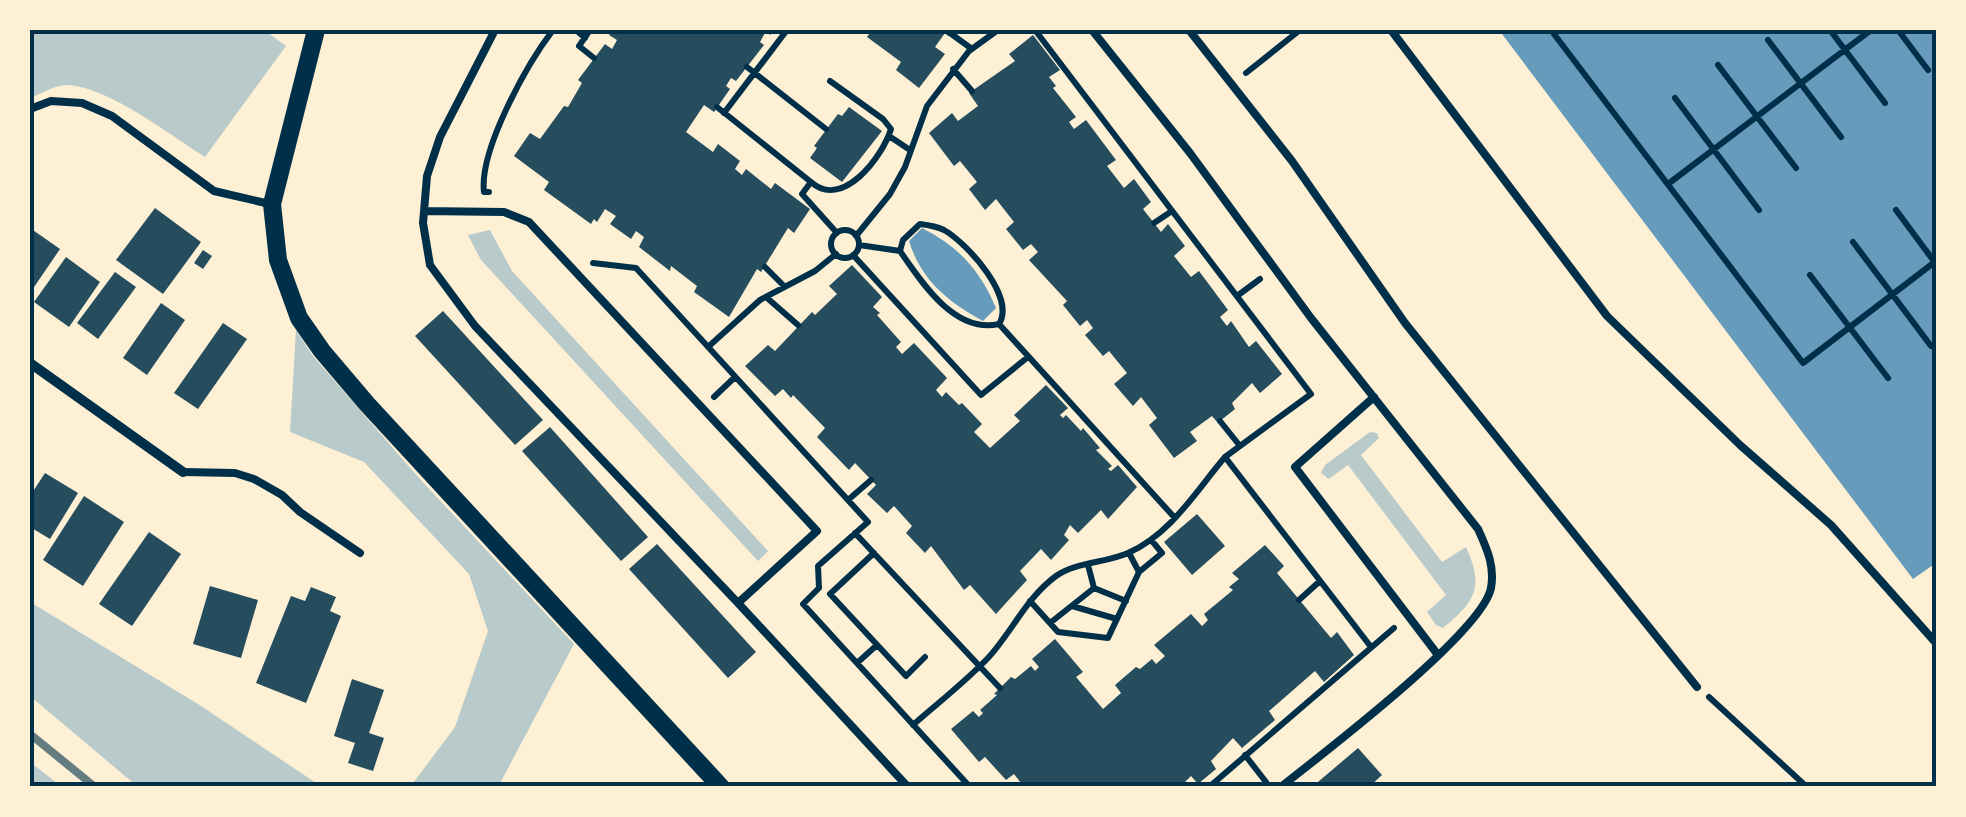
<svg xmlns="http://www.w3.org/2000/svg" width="1966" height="817" viewBox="0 0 1966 817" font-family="'Fira Sans Condensed',sans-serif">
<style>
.green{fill:#b9caca}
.water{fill:#669bbc}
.building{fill:#264d5e}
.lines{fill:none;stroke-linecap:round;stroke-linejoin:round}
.path{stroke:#003049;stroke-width:6}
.service{stroke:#003049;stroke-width:8}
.minor{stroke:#003049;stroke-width:10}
.tertiary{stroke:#003049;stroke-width:18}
.rail{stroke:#657d81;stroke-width:8}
.neatline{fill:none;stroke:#003049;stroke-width:4}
</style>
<rect width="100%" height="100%" fill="#fdf0d5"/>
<path class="green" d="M30 30H264L286 46 205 157C170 135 109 87 67 85 55 85 41 94 30 98Z
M490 230 512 271 768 551 758 561 481 260 468 235Z
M296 330 312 355 418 477 574 644 498 787H410L455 727 488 631 469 574 364 462 290 432Z
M1370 432 1377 433 1379 438 1361 455 1442 562 1466 547C1484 587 1476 601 1443 628L1436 625 1427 612 1446 595 1348 465 1329 479 1321 473 1325 465Z
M30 602 198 704 322 787H138L30 696Z
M30 762 62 787H30Z"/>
<path class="water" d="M1499 30H1936V563L1913 579Z
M922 228C959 247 980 270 996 308L983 321C948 302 921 280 909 241Z"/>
<path class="building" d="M613 30H774L770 35 766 31 760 42 764 45 736 81 731 78 726 86 730 89 714 112 704 105 686 132 713 152 718 144 740 161 735 169 742 175 746 169 771 189 775 183 810 209 794 233 788 228 761 272 757 269 729 317 694 292 697 286 671 266 670 271 639 247 644 237 636 231 631 239 610 224 616 216 605 209 597 222 594 219 591 224 544 190 549 182 514 156 530 133 540 139 564 106 568 107 582 83 578 80 605 44 612 49 617 40 609 35Z
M864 30H953L948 36 945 33 935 47 945 54 919 88 896 70 901 62 867 37 869 34Z
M1033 35 1060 70 1049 77 1056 86 1053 88 1076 117 1069 122 1074 129 1086 120 1116 160 1107 166 1124 188 1134 179 1151 202 1143 209 1161 232 1168 224 1185 246 1174 256 1191 277 1199 271 1228 310 1220 317 1227 326 1231 321 1249 347 1256 341 1282 374 1260 393 1252 383 1232 403 1235 409 1220 421 1218 423 1212 416 1190 432 1197 441 1174 458 1149 425 1157 418 1141 397 1133 406 1114 384 1127 373 1109 351 1103 356 1085 335 1093 328 1087 320 1080 326 1063 305 1067 301 1029 260 1038 252 1031 244 1023 250 1006 229 1014 222 996 199 985 210 969 189 977 182 960 161 954 166 929 133 952 113 958 121 978 106 969 93 1015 61 1009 54Z
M849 107 882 131 842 182 810 158 817 148 814 146 838 114 842 116Z
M155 208 201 242 163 294 116 260Z
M30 228 60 249 30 293Z
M203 250 212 256 203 269 194 263Z
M66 257 100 282 69 327 34 302Z
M852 265 882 297 873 307 880 313 877 315 901 342 896 347 902 354 914 343 947 378 936 390 942 397 946 392 959 405 962 403 982 424 974 432 990 448 1020 421 1014 415 1046 385 1068 408 1060 415 1063 418 1066 415 1081 431 1083 428 1100 448 1096 450 1112 466 1108 469 1111 471 1118 465 1137 487 1108 519 1101 510 1078 533 1070 525 1064 535 1069 540 1051 560 1041 549 1020 571 1027 580 996 614 970 585 964 590 931 546 925 553 906 533 912 526 894 506 887 513 867 494 876 485 855 463 849 470 817 437 825 428 793 395 791 398 783 389 775 396 745 366 768 345 775 351 812 312 815 315 837 294 829 286Z
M115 272 136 287 98 339 77 323Z
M161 303 185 320 147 375 123 358Z
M443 311 543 420 515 445 415 336Z
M223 323 247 339 198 409 174 393Z
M550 427 648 537 621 561 522 451Z
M45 473 78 493 50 539 30 527V496Z
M84 496 124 522 83 586 43 560Z
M1197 514 1225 546 1192 575 1164 542Z
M149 532 181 554 132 626 99 604Z
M657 544 756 652 728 678 629 569Z
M1265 545 1284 566 1277 573 1331 638 1337 632 1354 655 1324 682 1315 671 1269 711 1275 720 1242 748 1233 738 1211 761 1216 769 1198 784 1191 776 1180 787H1016L1021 783 1014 774 1006 780 985 757 979 762 951 729 973 711 979 717 983 713 980 710 997 695 994 694 1011 677 1015 679 1031 666 1035 671 1039 667 1032 659 1055 639 1083 672 1076 677 1103 709 1121 693 1115 685 1136 667 1140 669 1152 659 1156 664 1165 656 1154 645 1191 614 1202 626 1208 620 1204 614 1233 590 1229 587 1239 579 1232 573Z
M210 586 258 600 241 658 193 644Z
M311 587 336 597 330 611 341 616 306 703 256 683 291 596 305 601Z
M352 679 384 690 369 733 384 738 373 771 348 763 355 743 334 736Z
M1358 748 1382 775 1369 787H1312Z"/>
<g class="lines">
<path class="path" d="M576 30 585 38
M590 30 579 46 594 58
M1035 30 1311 394 1225 457 1371 647
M1551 30 1803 363 1936 261
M1830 30 1885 103
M1898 30 1928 70
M950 33 972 49
M1768 40 1841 137
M1718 65 1796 168
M747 67 826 129
M953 69 972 91
M1246 73 1300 30
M1675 98 1759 210
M717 107 811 182 802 194 837 233
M724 113 787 30
M889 136 910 150
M811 182C842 210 882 158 891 129L883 119 830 81
M1668 184 1871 30
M489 192H484C479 150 527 64 553 30
M1896 210 1936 264
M1154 223 1172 211
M831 244a14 14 0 1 1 28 0a14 14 0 1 1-28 0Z
M856 236 890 194 905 167 927 106 969 51 998 30
M1853 242 1931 346
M859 245 900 251C922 283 955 334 999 324L1174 517
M900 251 903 240 920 224C928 225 936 226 944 230 967 243 1016 297 999 324
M853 255 981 395 1028 357
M593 263 636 268 868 522 818 566 819 588 803 604 970 787
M765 267 785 287
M1810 275 1888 378
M1237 296 1260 279
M766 297 798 325
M708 347 760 300 815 271 836 254
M714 397 735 377
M1220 421 1240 446
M848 500 871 480
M855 533 1000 688
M874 553 830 594 906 676 925 657
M1139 572 1162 553 1152 541
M1094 588 1126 601
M1299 600 1320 581
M1030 601 1058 632 1108 638 1139 572 1129 553
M1072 606 1117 619
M1050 623 1094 588 1088 565
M857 663 877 645
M1709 697 1807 787
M913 725C938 703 965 682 988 658 1012 632 1026 598 1056 576 1075 562 1106 563 1128 553 1171 534 1196 491 1225 457
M1245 755 1266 782
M1209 787 1394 628"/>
<path class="service" d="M1092 30 1190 153 1311 318 1478 529C1487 549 1495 566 1491 588 1482 633 1323 753 1281 787
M1189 30 1292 161 1405 323 1697 687
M1391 30 1607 316 1740 445 1831 525 1936 643
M30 109 51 101 82 103 112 116 214 191 270 204
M424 211 504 212 529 222 817 531 738 603 475 326 430 265 423 223 427 176 440 137 495 30
M1374 397 1295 467 1438 655
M183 472 235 473 254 479 282 495 300 512 360 553
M738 603 908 787"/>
<path class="minor" d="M30 363 183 472"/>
<path class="tertiary" d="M316 30 272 204 278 260 299 318 322 351 367 404 721 787"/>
<path class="rail" d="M30 734 95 787"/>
</g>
<rect width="1966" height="817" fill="none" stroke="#fdf0d5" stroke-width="65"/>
<rect x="32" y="32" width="1902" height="752" class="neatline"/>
</svg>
